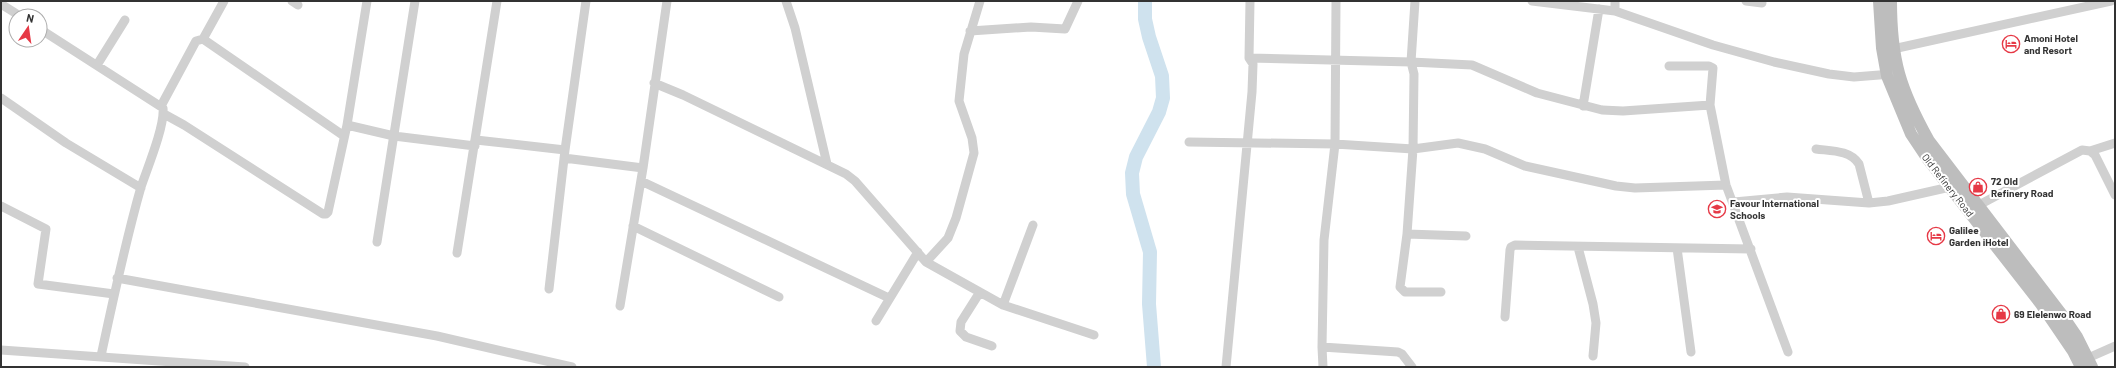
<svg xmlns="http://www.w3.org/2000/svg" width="2116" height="368" viewBox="0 0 2116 368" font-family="Barlow,sans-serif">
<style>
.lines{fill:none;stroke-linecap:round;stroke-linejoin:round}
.river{stroke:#cfe2ee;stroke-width:14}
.street{stroke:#d0d0d0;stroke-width:9}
.secondary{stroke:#bdbdbd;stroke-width:12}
.labels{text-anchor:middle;stroke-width:4;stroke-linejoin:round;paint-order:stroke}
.poi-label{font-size:10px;font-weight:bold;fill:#333;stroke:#fff;text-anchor:start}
.street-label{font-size:10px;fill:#333;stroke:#fff}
</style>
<rect width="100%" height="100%" fill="#fff"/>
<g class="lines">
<path class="river" d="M1145 1V19L1149 37 1162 76 1163 98 1159 112 1136 157 1132 173 1133 194 1150 252 1149 304 1154 367"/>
<path class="street" d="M292 1 298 5
M786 1 795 28 827 164
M1415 1 1411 62 1414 74 1413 149 1407 234 1400 287 1405 292H1441
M1532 1 1615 11 1713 45 1774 62 1829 74 1854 77 1892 74
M1746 1 1762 3
M1 4 20 16
M1615 11V1
M40 29 163 108C165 126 147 169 141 187 125 243 113 300 101 356
M970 31 1031 27 1065 29 1078 1
M203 39 224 1
M1893 49 2111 1
M1249 58 1411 62 1472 65 1537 93 1602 110 1623 111 1710 105
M97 65 125 20
M1669 66H1709L1713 68 1710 105 1726 185 1788 352
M654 83 683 95 846 174 855 181 926 262 1003 305 1094 335
M1 98 66 143 141 188
M161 106 196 41 203 39 344 136
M1583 106 1599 9
M164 114 184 125 323 214H326L328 212 347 125 367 1
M347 125 394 136 475 146
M476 140 565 150
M1189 142 1335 144 1413 149 1458 143 1485 149 1525 166 1616 186 1635 188 1726 185
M1816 149C1831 151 1850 150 1859 164L1869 203
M2090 151 2115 143
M564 158 643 168
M641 181 889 298
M1734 202 1787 197 1869 203 1888 201 1950 187
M1979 205 2082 150 2090 151 2095 155 2115 195
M1 206 46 229 38 284 114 294
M633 226 779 297
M1407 234 1466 236
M377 242 415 1
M1578 247 1593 304 1596 323 1593 356
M1677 248 1691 352
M457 253 497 1
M926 262 948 238 956 218 974 153 972 138 959 101 964 54 980 1
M117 278 437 336 572 367
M549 289 565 150 586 1
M980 292 961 322 960 331 966 337 992 346
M1003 305 1033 225
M620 306 643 168 667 1
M1505 317 1510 250 1511 247 1515 245 1751 249
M876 321 918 252
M1322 347 1398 352 1402 354 1412 367
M1 350 245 367
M2088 358 2115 346
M1226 367 1252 92 1253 64 1249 58 1250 1
M1323 367 1322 347 1324 240 1335 144 1336 1"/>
<path class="secondary" d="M1879 1 1882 48 1887 76 1911 134 1927 158 2041 304 2073 351 2081 367
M1891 1C1891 60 1900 89 1929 141L2062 315 2077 337 2092 367"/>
</g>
<defs>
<symbol id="hotel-ring" viewBox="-11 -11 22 22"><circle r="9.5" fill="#fff" stroke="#e63946" stroke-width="1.5"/><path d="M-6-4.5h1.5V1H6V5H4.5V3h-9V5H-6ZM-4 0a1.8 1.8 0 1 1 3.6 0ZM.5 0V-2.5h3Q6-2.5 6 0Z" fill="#e63946"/></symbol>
<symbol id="shop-ring" viewBox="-11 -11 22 22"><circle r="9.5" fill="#fff" stroke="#e63946" stroke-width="1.5"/><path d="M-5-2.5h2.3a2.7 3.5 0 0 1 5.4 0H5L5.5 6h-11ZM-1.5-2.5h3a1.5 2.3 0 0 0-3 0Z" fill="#e63946"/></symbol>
<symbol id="school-ring" viewBox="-11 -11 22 22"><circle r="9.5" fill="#fff" stroke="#e63946" stroke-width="1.5"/><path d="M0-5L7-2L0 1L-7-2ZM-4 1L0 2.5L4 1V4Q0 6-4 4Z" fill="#e63946"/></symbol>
</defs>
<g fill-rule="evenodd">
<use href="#hotel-ring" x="2001" y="34" width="20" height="20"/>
<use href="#shop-ring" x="1968" y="177" width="20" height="20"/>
<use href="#school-ring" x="1707" y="199" width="20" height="20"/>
<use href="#hotel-ring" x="1926" y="226" width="20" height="20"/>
<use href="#shop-ring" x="1991" y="304" width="20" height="20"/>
</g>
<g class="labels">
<g class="poi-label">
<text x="2024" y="42">Amoni Hotel<tspan x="2024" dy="12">and Resort</tspan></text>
<text x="1991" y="185">72 Old<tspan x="1991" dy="12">Refinery Road</tspan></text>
<text x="1730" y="207">Favour International<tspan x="1730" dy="12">Schools</tspan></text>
<text x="1949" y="234">Galilee<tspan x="1949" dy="12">Garden iHotel</tspan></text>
<text x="2014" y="318">69 Elelenwo Road</text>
</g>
<g class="street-label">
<text transform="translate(1948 185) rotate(52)" y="4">Old Refinery Road</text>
</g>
</g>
<rect width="2116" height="368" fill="none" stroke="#333333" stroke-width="4"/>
<g transform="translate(28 28) rotate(13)"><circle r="19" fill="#ffffff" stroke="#adadad"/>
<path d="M0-3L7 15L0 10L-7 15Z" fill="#e63946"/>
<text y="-6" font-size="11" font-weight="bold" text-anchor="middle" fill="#333333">N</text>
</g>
</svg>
